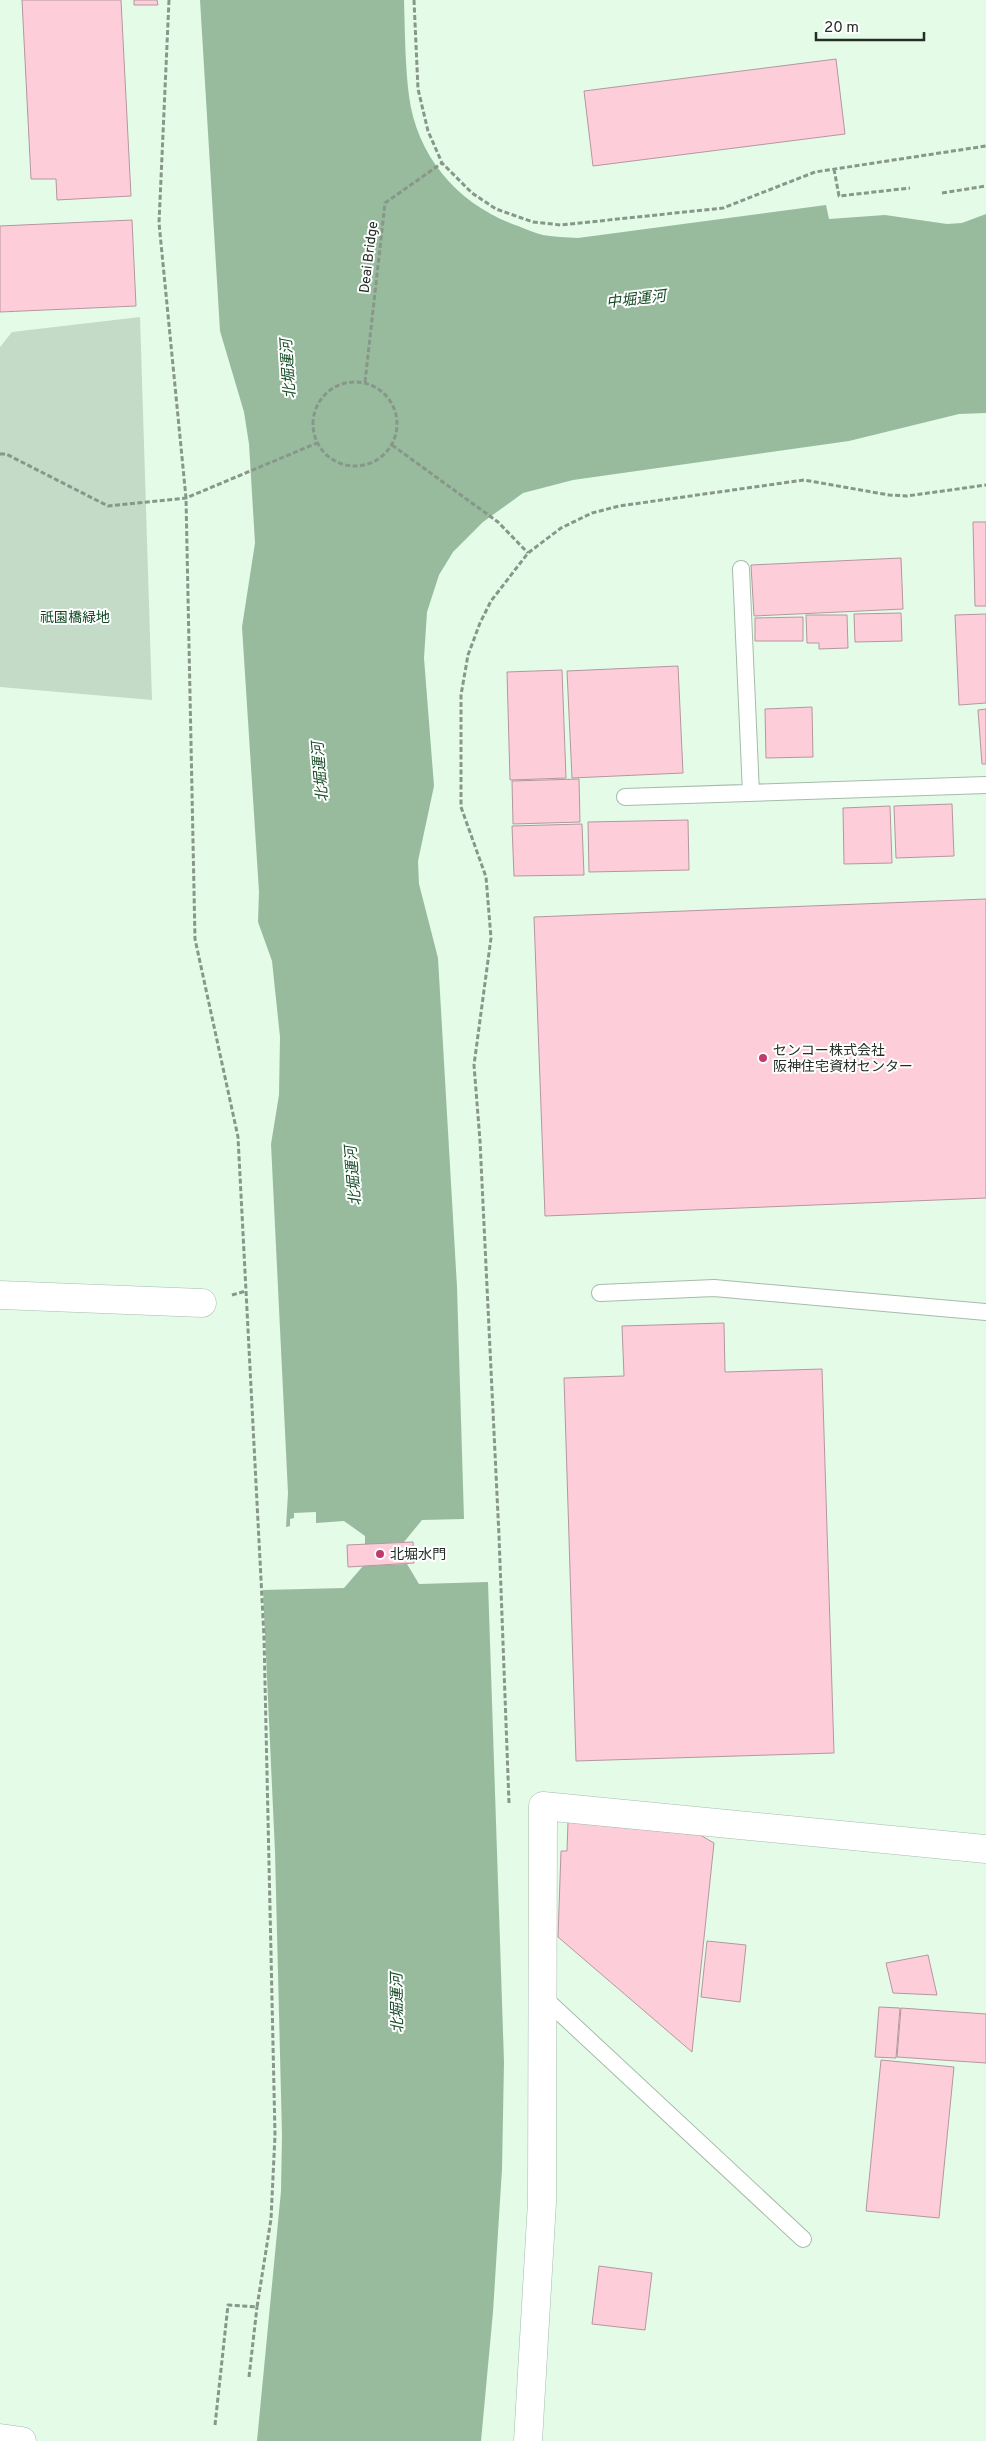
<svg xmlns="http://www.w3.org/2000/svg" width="986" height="2441" viewBox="0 0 986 2441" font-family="Overpass,'Noto Sans JP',sans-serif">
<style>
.green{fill:#c4dbc8}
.water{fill:#98bb9e}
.building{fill:#fdceda;stroke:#b4979e}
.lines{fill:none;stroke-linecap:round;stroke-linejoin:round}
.lane-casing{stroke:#a6bcaa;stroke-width:18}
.street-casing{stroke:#a6bcaa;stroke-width:29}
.secondary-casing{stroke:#a6bcaa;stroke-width:29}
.path{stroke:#87978a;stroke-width:3;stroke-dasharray:5 2.5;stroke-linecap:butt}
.lane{stroke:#fff;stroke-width:16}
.street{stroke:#fff;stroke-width:28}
.secondary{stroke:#fff;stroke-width:28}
.poi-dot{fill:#c3386e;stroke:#fff;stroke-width:2}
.labels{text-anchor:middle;stroke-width:4;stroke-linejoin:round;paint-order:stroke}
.street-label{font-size:14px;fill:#242d26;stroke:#fff}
.park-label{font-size:14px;fill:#0e4722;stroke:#fff}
.poi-label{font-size:14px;fill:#242d26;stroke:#fff;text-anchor:start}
.water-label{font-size:15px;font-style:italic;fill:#174e28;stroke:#fff}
</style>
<rect width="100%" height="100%" fill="#e4fbe8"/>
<path class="green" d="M140 317 152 700 0 687V347L12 332Z"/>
<path class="water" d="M200 0H404C405 32 405 64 409 96 417 158 460 206 518 226 526 229 535 233 543 235 555 237 566 237 578 238L826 205 829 219 885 215 947 224 962 223 986 214V413L959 414 849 441 573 480 523 493 483 522 453 552 439 575 427 612 424 658 434 786 418 861 419 884 438 958 457 1287 464 1519 422 1520 404 1542 365 1545V1536L344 1521 316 1523V1512L294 1513V1518L290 1519V1526L286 1527 288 1493 271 1144 279 1095 280 1037 272 961 258 922 259 892 242 627 255 543 249 444 244 412 220 331Z
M407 1564 419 1584 488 1582 504 2062 502 2169 493 2312 481 2441H257L281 2191 282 2135 275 1852 263 1590 344 1588 363 1566Z"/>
<path class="building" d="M22 0H121L131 196 57 200 56 179H31Z
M134 0H157L158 5H134Z
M836 59 845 134 593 166 584 91Z
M132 220 136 306 0 312V226Z
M973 522H986V606H975Z
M901 558 903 609 754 616 751 565Z
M901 613 902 641 855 642 854 614Z
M986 614V703L959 705 955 615Z
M806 615H847L848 648 819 649V643H807Z
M803 617V641H755V618Z
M678 666 683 773 572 778 567 671Z
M562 670 566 778 510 780 507 672Z
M812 707 813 757 766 758 765 709Z
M986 709V764H982L978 710Z
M579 779 580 822 513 824 512 781Z
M952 804 954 856 896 858 894 806Z
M890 806 892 863 844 864 843 808Z
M688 820 689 870 589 872 588 822Z
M582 824 584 875 514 876 512 826Z
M986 899V1198L545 1216 534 917Z
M724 1323 725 1372 822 1369 834 1753 576 1761 564 1378 624 1376 622 1326Z
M413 1542 414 1563 348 1567 347 1545Z
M568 1822 700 1835 714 1843 692 2052 558 1937 561 1851H567Z
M707 1941 746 1945 740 2002 701 1997Z
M928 1955 937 1995 893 1993 886 1963Z
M879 2007 900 2008 896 2058 875 2057Z
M901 2008 986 2014V2063L897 2057Z
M881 2060 954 2067 939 2218 866 2211Z
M599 2266 652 2273 645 2330 592 2324Z"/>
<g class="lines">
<defs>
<path id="lane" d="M741 569 751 793
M625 797 986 785
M600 1293 714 1288 986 1312
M542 1996 803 2239"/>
<path id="street" d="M0 1295 202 1303
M528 2441 542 2202 543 1806 986 1849"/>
<path id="secondary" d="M0 2438 22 2441"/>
</defs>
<use href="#lane" class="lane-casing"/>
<use href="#street" class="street-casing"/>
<use href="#secondary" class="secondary-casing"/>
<path class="path" d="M169 0 159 223 186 498 195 939 238 1137 264 1637 275 2135 271 2219 257 2307 228 2305 215 2425
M414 0 418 89 428 131 442 163 472 193 496 209 533 222 561 225 723 208 815 172 986 146
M834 169 839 196 910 188
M942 193 986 186
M313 424a42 42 0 1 1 84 0a42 42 0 1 1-84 0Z
M365 382 385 203 442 163
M392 445 498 522 528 553
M0 454H6L108 506 186 498 317 443
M232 1295 246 1291
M509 1803 499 1536 480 1141 474 1065 491 938 486 877 461 807V695L468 655 480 623 491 601 528 553 561 528 592 513 619 506 804 480 889 495 907 496 986 485
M249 2377 257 2307"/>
<use href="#lane" class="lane"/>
<use href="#street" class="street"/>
<use href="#secondary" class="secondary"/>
</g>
<g class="poi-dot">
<circle cx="763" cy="1058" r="5"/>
<circle cx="380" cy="1554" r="5"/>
</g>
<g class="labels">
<g class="street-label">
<text transform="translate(368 257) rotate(-83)" y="5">Deai Bridge</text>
</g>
<g class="park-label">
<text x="75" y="622">祇園橋緑地</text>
</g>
<g class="poi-label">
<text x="773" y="1055">センコー株式会社<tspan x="773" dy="16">阪神住宅資材センター</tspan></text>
<text x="390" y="1559">北堀水門</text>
</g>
<g class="water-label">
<text transform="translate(636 299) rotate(-7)" y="5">中堀運河</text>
<text transform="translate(288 369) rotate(-94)" y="5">北堀運河</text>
<text transform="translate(320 772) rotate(-95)" y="5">北堀運河</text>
<text transform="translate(353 1176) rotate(-95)" y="5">北堀運河</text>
<text transform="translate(397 2003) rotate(-91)" y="5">北堀運河</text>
</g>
</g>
<path d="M816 32v8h108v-8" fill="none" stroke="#242d26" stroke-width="2.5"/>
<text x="824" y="32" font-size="15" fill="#242d26" stroke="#ffffff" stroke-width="4" paint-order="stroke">20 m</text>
</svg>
